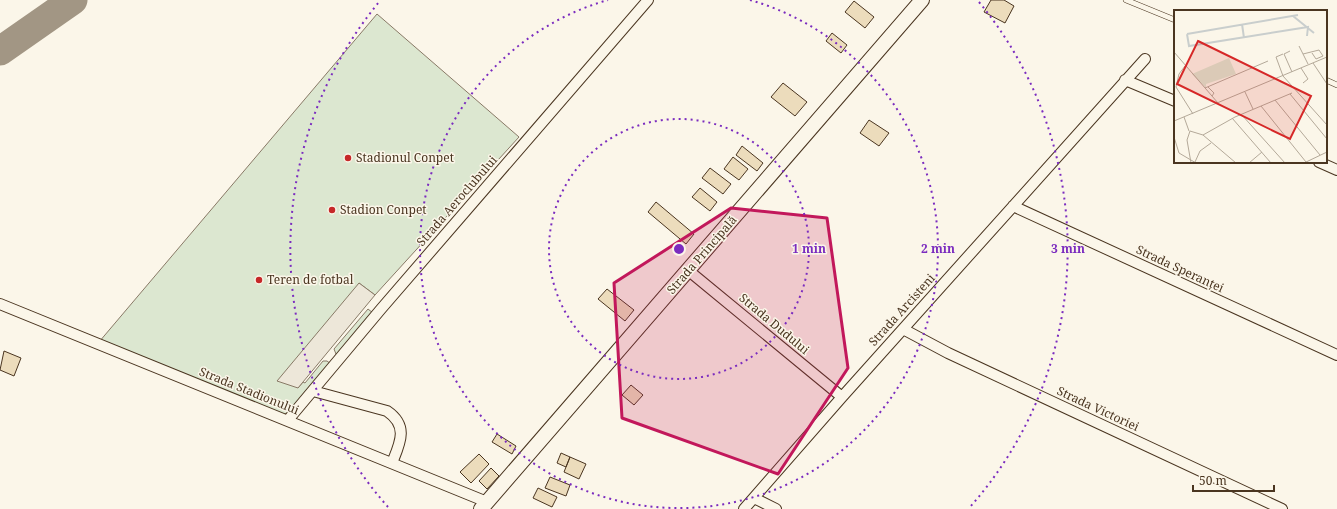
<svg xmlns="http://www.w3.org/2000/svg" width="1337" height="509" viewBox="0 0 1337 509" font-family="'Noto Serif',serif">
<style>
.green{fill:#dce7d0;stroke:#887966}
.parking{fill:#ede7d9;stroke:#887966}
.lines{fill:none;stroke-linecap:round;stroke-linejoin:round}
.taxiway{stroke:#a29684;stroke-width:29}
.building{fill:#ecdcbc;stroke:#4a3520}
.service-casing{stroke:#4a3520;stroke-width:6}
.minor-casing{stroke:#4a3520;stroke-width:12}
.secondary-casing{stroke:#4a3520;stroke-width:16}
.service{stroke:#fbf6e9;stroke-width:5}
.minor{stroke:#fbf6e9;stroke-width:10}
.secondary{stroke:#fbf6e9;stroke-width:14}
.marked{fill:#c2185b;fill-opacity:0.2;stroke:#c2185b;stroke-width:3;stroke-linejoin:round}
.ring{fill:none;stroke:#7b2cbf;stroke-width:2;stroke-dasharray:2 4}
.poi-dot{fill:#c62828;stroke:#fbf6e9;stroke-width:1.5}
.labels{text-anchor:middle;stroke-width:3;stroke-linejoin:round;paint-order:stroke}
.poi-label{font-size:12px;fill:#4a3520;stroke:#fbf6e9;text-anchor:start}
.street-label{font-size:12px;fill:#4a3520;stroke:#fbf6e9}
.inset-river{fill:none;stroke:#c9cecd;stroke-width:2}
.inset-road{fill:none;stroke:#b4a999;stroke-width:1}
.view{fill:#d62828;fill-opacity:0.15;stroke:#d62828;stroke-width:2}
.inset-edge{fill:none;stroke:#4a3520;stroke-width:2}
.centre{fill:#7b2cbf;stroke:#fbf6e9;stroke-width:2}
.ring-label{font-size:12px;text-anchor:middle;font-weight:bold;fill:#7b2cbf;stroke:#fbf6e9;stroke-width:3;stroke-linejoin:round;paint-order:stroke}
</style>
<rect width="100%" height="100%" fill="#fbf6e9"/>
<path class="green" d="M377 14 519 137 375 295 359 283 298 388 303 382 305 383 323 361H327L331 364 300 408 282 415 99 342Z
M368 309 373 313 338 355 336 354 334 349Z"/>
<path class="parking" d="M359 283 375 295 298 388 277 381Z"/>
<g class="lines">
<path class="taxiway" d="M0 51 73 0"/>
</g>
<path class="building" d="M991 0H1004L1014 6 1005 23 984 12Z
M854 1 874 17 865 28 845 12Z
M832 33 847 45 841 53 826 41Z
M783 83 807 102 795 116 771 97Z
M869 120 889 133 879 146 860 133Z
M742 146 763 163 757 171 736 155Z
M733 157 748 169 739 180 724 169Z
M710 168 731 184 723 194 702 178Z
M700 188 717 202 710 211 692 197Z
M656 202 694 234 686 244 648 212Z
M607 289 634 310 625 321 598 299Z
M4 351 21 358 14 376 0 370Z
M631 385 643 395 634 405 622 395Z
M497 434 516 446 512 454 492 442Z
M561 453 570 457 566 467 557 463Z
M479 454 489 464 471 483 460 472Z
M570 457 586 464 579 479 564 472Z
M491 468 499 476 487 489 479 481Z
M550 477 570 485 566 496 545 488Z
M538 488 557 497 552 507 533 498Z"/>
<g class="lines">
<defs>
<path id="service" d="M1126 0 1175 20
M1326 80 1337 85"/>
<path id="minor" d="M1125 80 1175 101
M1319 162 1337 170
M1013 206 1337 355
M689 271 842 397
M0 304 487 502
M903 329 948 353 1282 509
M313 391 387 411C409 426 400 443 392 463
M288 420 381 309 648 0
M754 498 776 509
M744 509 842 397 1145 59"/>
<path id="secondary" d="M481 509 922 0"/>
</defs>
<use href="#service" class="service-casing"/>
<use href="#minor" class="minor-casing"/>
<use href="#secondary" class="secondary-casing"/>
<use href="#service" class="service"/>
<use href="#minor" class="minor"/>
<use href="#secondary" class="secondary"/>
</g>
<path class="marked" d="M731 208 827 218 848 368 778 474 622 418 614 283Z"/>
<g class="ring">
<circle cx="679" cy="249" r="130"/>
<path d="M750 0A259 259 0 1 1 608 0"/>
<path d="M388 507A389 389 0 0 1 379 2M979 2A389 389 0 0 1 970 507"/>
</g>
<g class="poi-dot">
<circle cx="348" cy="158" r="4"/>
<circle cx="332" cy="210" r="4"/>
<circle cx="259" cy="280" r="4"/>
</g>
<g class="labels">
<g class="poi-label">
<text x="356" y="162">Stadionul Conpet</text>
<text x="340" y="214">Stadion Conpet</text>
<text x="267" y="284">Teren de fotbal</text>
</g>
<g class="street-label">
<text transform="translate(457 201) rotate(-49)" y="4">Strada Aeroclubului</text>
<text transform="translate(702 255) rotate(-49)" y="4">Strada Principală</text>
<text transform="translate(1180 269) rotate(25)" y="4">Strada Speranței</text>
<text transform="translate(902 310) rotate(-48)" y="4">Strada Arcisteni</text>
<text transform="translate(774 324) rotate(40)" y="4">Strada Dudului</text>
<text transform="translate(249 391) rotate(22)" y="4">Strada Stadionului</text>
<text transform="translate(1098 409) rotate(25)" y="4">Strada Victoriei</text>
</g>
</g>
<g transform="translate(1174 10)">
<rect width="153" height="153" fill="#fbf6e9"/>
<path d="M55 48 62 64 32 74V78L18 64Z" fill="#dce7d0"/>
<path class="inset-river" d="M119 6 140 23M68 14 70 28M13 24 15 36 134 17 133 26M13 24 124 5"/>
<path class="inset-road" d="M125 36 134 54M116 41 110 44 118 62M0 42 44 93M109 44 102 47 109 66 153 115M129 44 145 40 149 46 142 49 138 43M139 53 153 74M11 56 5 64 2 77 19 104M127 58 134 69 129 73M34 77 40 83 38 86M31 78 94 51M71 82 79 99M116 84 153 129M101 90 146 145M87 96 132 152M67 104 111 153M10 107 15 121M58 108 97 153M0 111 153 47M16 121 29 125 62 153M16 121 13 130 17 153M29 125 61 107 118 83M0 127 5 143 22 153M21 152 26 141 37 133M75 153 88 142M130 153 153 142"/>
<path class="view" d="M24 31 137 86 116 129 3 74Z"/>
<rect width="153" height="153" class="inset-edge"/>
</g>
<circle cx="679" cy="249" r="6" class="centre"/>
<g class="ring-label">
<text x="809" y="253">1 min</text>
<text x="938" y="253">2 min</text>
<text x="1068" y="253">3 min</text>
</g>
<path d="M1193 485v6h81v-6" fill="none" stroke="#4a3520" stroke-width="2"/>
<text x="1199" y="485" font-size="12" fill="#4a3520" stroke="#fbf6e9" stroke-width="3" paint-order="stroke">50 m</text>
</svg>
